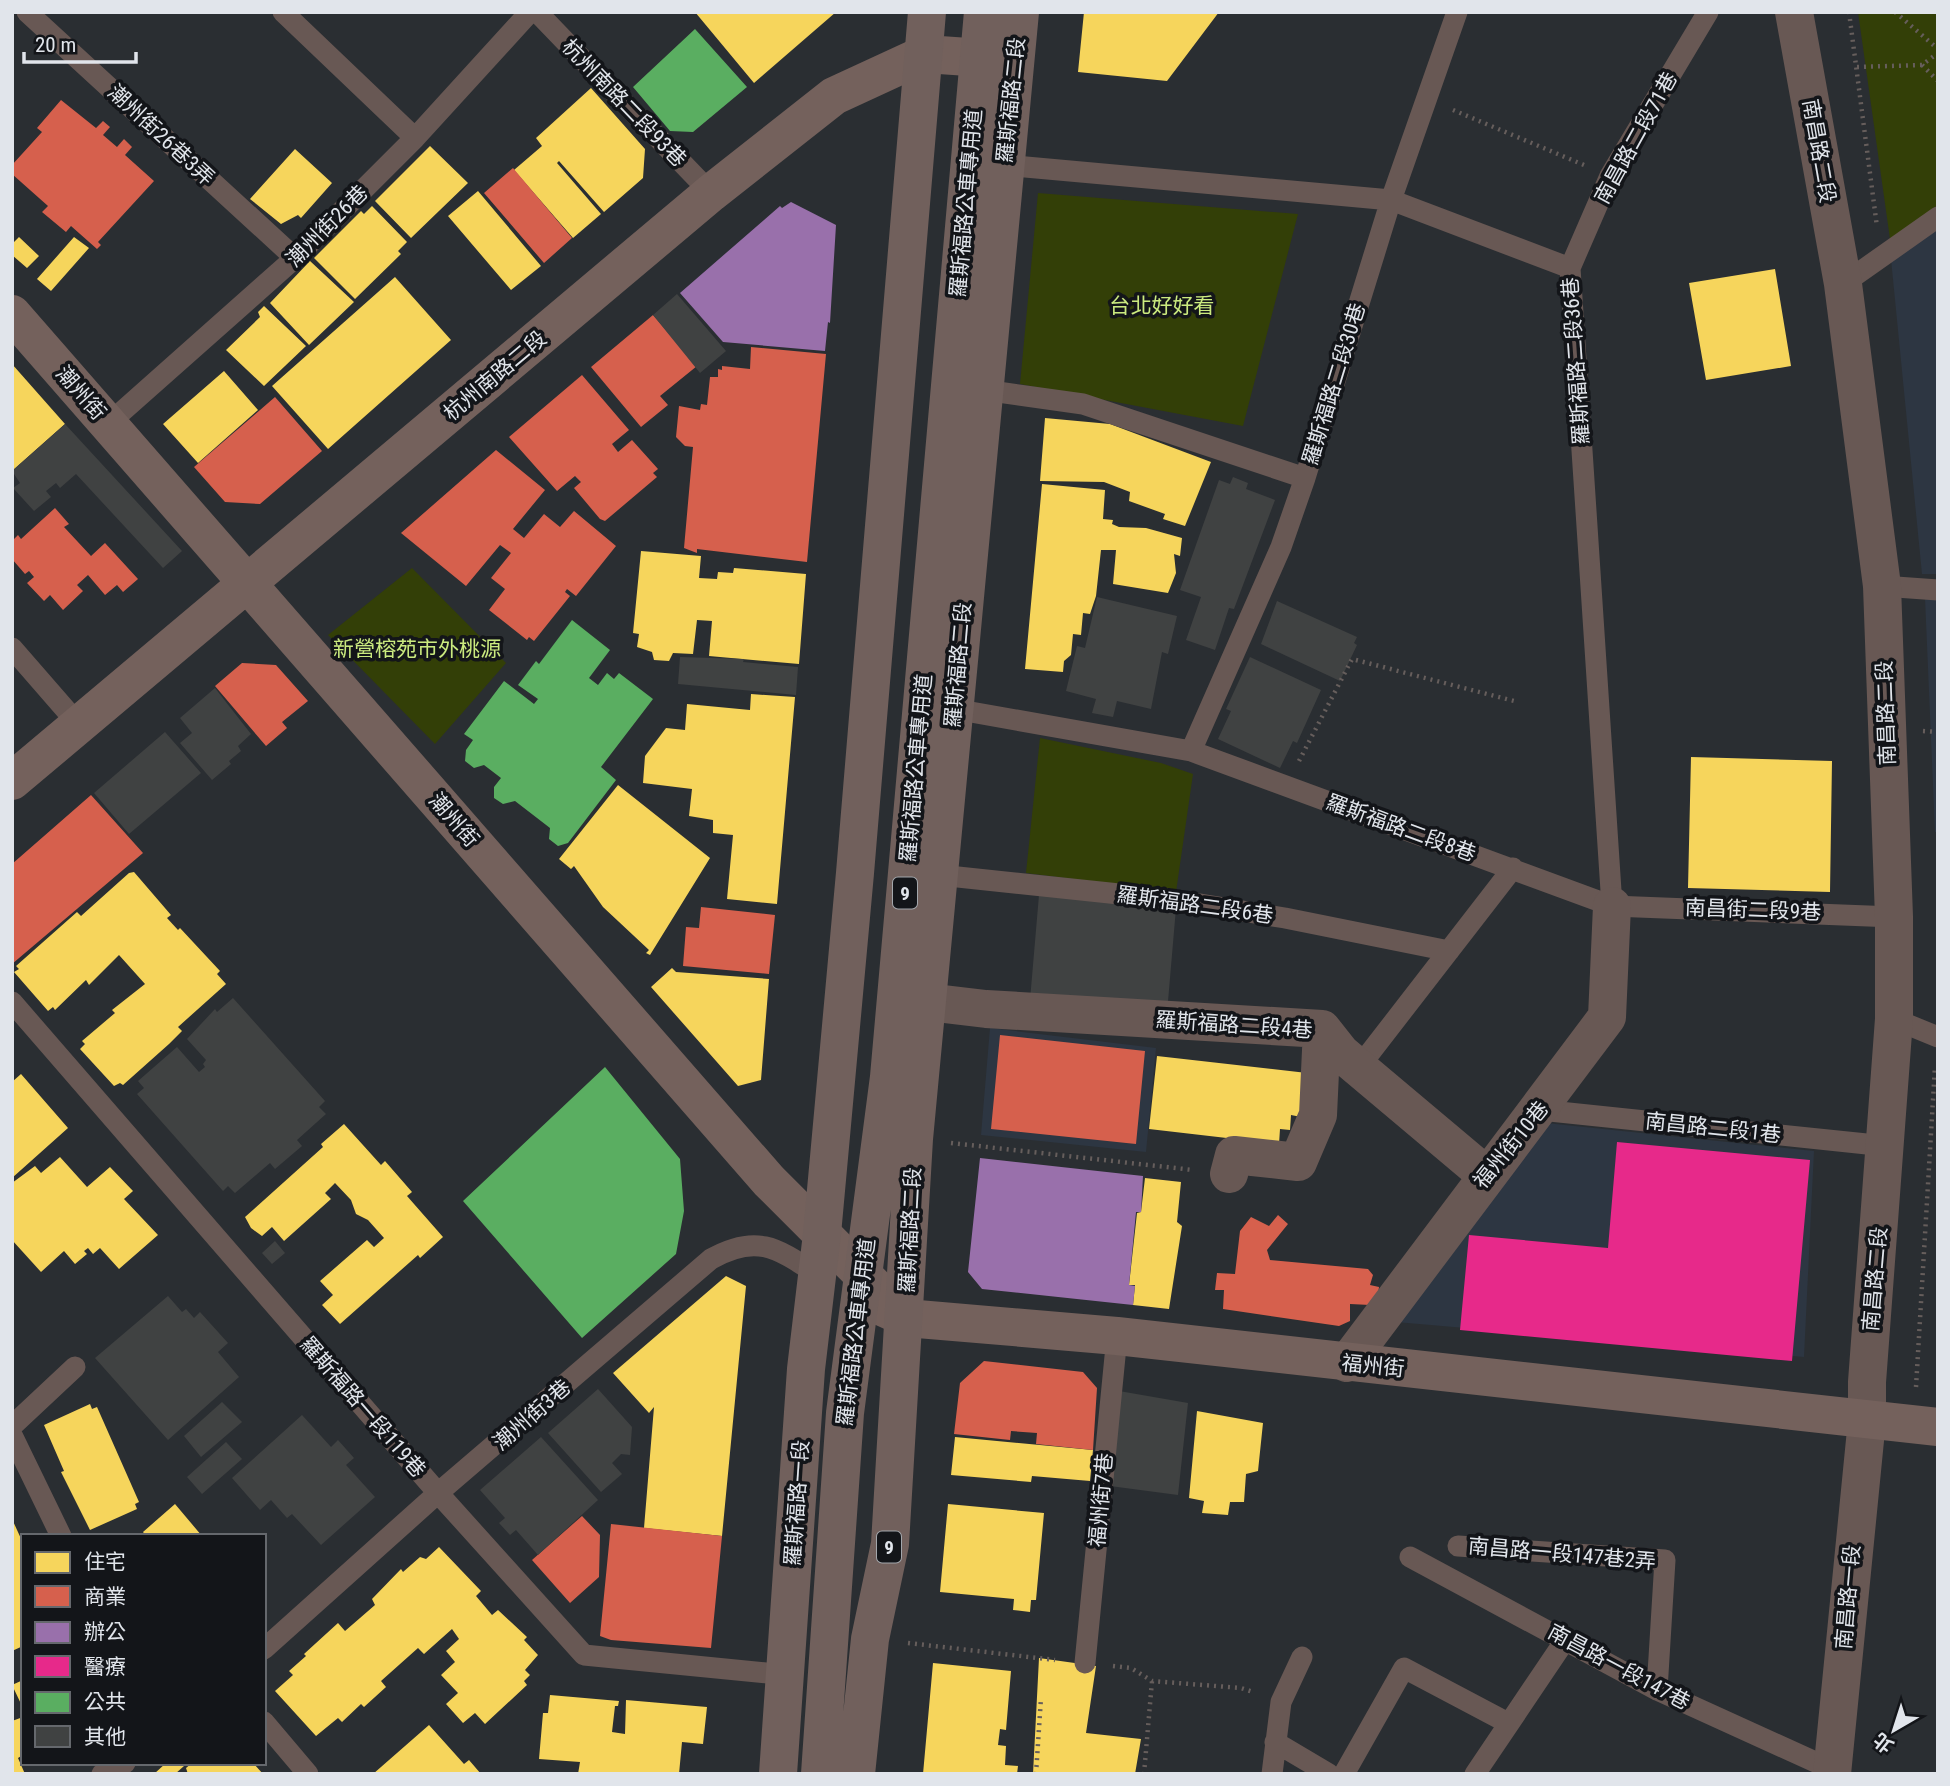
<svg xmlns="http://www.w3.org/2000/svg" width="1950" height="1786" viewBox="0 0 1950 1786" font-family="'Roboto Condensed','Noto Sans TC',sans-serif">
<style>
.built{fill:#2d3642}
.park{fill:#333f07}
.homes{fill:#f6d55c}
.shops{fill:#d6604d}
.offices{fill:#9970ab}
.health{fill:#e7298a}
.public{fill:#5aae61}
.building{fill:#404242}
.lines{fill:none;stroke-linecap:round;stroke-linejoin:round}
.path{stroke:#665e5c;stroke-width:4.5;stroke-dasharray:2 5;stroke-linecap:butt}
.lane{stroke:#685854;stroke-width:21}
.street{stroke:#685854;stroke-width:38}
.secondary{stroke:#74615c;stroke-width:38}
.primary{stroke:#71605c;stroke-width:38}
.labels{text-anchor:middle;stroke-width:7;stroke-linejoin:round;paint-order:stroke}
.shield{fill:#131519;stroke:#a3a7ac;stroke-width:2}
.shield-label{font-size:19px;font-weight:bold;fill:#e1e5eb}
.street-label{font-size:21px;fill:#e1e5eb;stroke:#131519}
.park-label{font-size:21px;fill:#cbea7f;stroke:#131519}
</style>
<rect width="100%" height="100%" fill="#2a2e32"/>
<path class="built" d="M1938 228V574H1922L1891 259Z
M1925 598 1938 599V832H1935Z
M990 1028 1156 1048 1146 1152 981 1135Z
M1546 1123 1814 1151 1804 1357 1396 1322Z"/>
<path class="park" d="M1858 12H1938V205L1890 239Z
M1038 193 1298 214 1243 426 1020 384Z
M412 568 506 663 435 744 328 635Z
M1040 738 1161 763 1193 774 1176 892 1026 873Z"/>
<path class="homes" d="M695 12H836L754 83Z
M1084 12H1219L1167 81 1078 72Z
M591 88 645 149 643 178 604 212 559 161 557 163 601 214 573 238 514 170 542 146 536 138Z
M430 146 468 183 411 238 375 201Z
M295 149 332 183 301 218 298 215 281 224 250 199Z
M478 191 541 266 511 290 448 216Z
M372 206 407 242 398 251 401 254 355 299 314 258 361 211 364 214Z
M19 237 39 256 27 268 12 255V244Z
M74 237 89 248 51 291 37 279Z
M310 261 354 302 309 345 270 303Z
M1775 269 1791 366 1706 380 1689 283Z
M395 277 451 340 328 449 272 386Z
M264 306 306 346 264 386 226 350 260 317 258 312Z
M12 364 65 424 12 471Z
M224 371 258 410 198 463 163 424Z
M1045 418 1110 424 1211 462 1185 526 1163 519 1165 514 1129 501 1130 492 1104 482 1040 481Z
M1042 484 1105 490 1103 519 1113 520 1112 524 1119 527 1146 528 1182 538 1180 556 1174 554 1176 573 1168 593 1113 584 1116 550H1101L1096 596 1090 614 1083 613 1081 635 1073 634 1071 655 1064 661 1063 672 1025 669Z
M641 551 701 556 699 578 717 579 718 572 733 573 734 568 806 574 799 664 709 656 712 621 697 620 693 654 673 653 669 661 654 660 652 652 637 647 639 634 633 633Z
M751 694 795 697 777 904 727 899 733 835 713 833V820L689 816 692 789 643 783 645 756 666 728 685 730 687 704 750 710Z
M1691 757 1832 761 1830 892 1688 888Z
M618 785 710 858 650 955 646 953 649 950 603 907 574 866 571 869 559 859Z
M134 872 171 915 167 918 178 930 180 928 220 971 217 974 226 984 178 1027 182 1031 169 1044 123 1085 120 1083 114 1086 80 1049 85 1044 82 1041 115 1013 112 1010 145 984 119 955 89 985 86 980 55 1010 53 1007 48 1011 14 972 19 969 16 966 77 912 81 916 129 873Z
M672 968 676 972 769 979 761 1080 738 1086 651 987Z
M1157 1056 1307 1073 1301 1117 1291 1115 1290 1130 1280 1129 1279 1144 1149 1129Z
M21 1074 68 1128 12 1178V1082Z
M344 1124 381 1165 385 1161 412 1192 407 1196 443 1237 420 1258 418 1255 340 1324 322 1305 333 1295 320 1281 367 1240 374 1247 384 1238 368 1220 356 1214 351 1200 335 1183 325 1193 331 1199 284 1241 272 1227 262 1236 251 1228 245 1217 323 1147 321 1144Z
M60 1157 87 1187 110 1167 133 1191 124 1199 158 1235 119 1269 100 1248 93 1254 88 1248 84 1251 87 1254 75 1264 64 1251 41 1272 12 1240V1183L35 1166 41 1173Z
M1145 1178 1181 1182 1177 1222 1182 1226 1169 1309 1133 1305 1135 1285H1129L1137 1213 1141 1212Z
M726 1276 746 1286 722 1536 644 1528 654 1407 649 1413 613 1373Z
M90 1404 92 1409 97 1407 139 1502 135 1504 137 1509 90 1530 61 1472 64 1471 44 1425Z
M1197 1411 1263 1423 1258 1471 1246 1474 1244 1502H1230L1228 1515 1202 1513 1204 1501 1189 1498Z
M955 1437 1093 1450 1090 1481 1032 1476 1031 1482 951 1475Z
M175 1504 202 1536H146L143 1532Z
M948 1504 1044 1513 1036 1600H1031L1030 1612 1013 1610 1014 1599 940 1592Z
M12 1519 23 1543V1646L12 1651Z
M439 1547 481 1591 476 1596 492 1615 498 1610 527 1637 524 1640 538 1655 525 1670 530 1675 524 1681 527 1685 485 1724 475 1713 463 1723 446 1704 458 1693 441 1675 455 1662 446 1651 459 1639 452 1629 424 1654 418 1648 381 1681 386 1687 364 1707 361 1704 342 1722 338 1718 316 1736 275 1691 293 1675 289 1671 306 1656 304 1654 338 1623 345 1631 375 1605 372 1599 401 1569 403 1572 420 1557 426 1559Z
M1039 1658 1096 1666 1086 1733 1141 1739 1135 1774H1033Z
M933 1663 1011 1671 1006 1730 1000 1729 998 1745 1006 1746 1005 1765 1018 1766 1017 1774H923Z
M23 1680V1708L12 1685Z
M550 1695 619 1701 618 1706H615L612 1732 625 1734 626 1700 707 1707 703 1744 682 1742 679 1774H578L580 1762 539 1759 543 1713H548Z
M23 1717V1755L18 1758 25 1774H12V1721Z
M429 1725 464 1764 469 1760 481 1774H373Z
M166 1763H181L184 1766 175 1774H154Z
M192 1763H253L263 1774H188L186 1768Z"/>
<path class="shops" d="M61 100 96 128 103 121 110 127 103 135 117 147 124 139 132 147 125 155 154 181 98 242 101 245 97 249 71 226 66 232 42 212 48 206 12 174V165L42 132 37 128Z
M513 168 572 238 544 263 484 193Z
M653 315 697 366 660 396 668 405 641 427 591 367Z
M751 347 826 354 807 562 697 549V553L684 548 693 447 685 446 676 437 679 406 700 410 701 404 707 405 710 377H718V369L722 370V366L750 369Z
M582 375 629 430 612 444 618 452 632 440 658 469 653 473 657 477 605 521 600 519 574 488 581 482 575 476 557 491 509 437Z
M275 397 322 451 260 504 225 502 194 467Z
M496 450 545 490 513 529 524 538 544 514 560 527 574 511 616 546 576 596 567 589 565 592 570 596 534 641 529 637 527 640 489 610 505 589 491 578 511 553 500 545 466 586 401 533Z
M55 508 69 524 64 527 91 556 105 543 138 579 123 592 117 585 105 595 88 575 77 585 83 591 63 610 50 595 44 601 27 583 34 577 29 571 25 574 12 559V541L18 535 21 539Z
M242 663 276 665 308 701 282 722 287 728 266 746 215 686Z
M91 795 143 853 12 964V864Z
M701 907 775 915 769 974 683 966 686 927 699 928Z
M1000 1035 1145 1051 1136 1144 991 1129Z
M1278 1215 1288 1224 1267 1250 1270 1260 1368 1269 1373 1275 1370 1285 1379 1287 1378 1295 1370 1305 1350 1304V1321L1339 1326 1223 1309 1224 1290H1215L1217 1273 1235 1274 1240 1231 1251 1217 1269 1226Z
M984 1361 1083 1372 1097 1388 1093 1450 1036 1444 1037 1433 1011 1431 1010 1440 954 1434 960 1383Z
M582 1516 600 1535 599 1577 570 1603 532 1560Z
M611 1524 722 1536 711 1648 611 1640 600 1636Z"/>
<path class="offices" d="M791 202 836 225 830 323 828 322 825 351 723 342 680 293 780 206 782 208Z
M980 1158 1143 1176 1141 1212H1136L1129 1285 1135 1286 1133 1305 982 1289 968 1272Z"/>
<path class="health" d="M1617 1142 1810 1160 1792 1361 1460 1330 1469 1235 1608 1248Z"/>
<path class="public" d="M695 29 747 87 693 132 670 131 633 87Z
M572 620 610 650 589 678 598 685 607 673 614 679 619 673 653 699 601 767 616 780 568 843 558 846 549 839 550 828 515 801 503 804 494 798V787L501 778 484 765 474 768 465 761 466 750 473 740 464 734 504 681 534 704 538 699 518 685 536 661 539 664Z
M605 1067 680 1159 684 1211 676 1254 582 1338 463 1201Z"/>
<path class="building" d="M677 294 726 351 700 373 653 315Z
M65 424 182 551 163 568 76 474 60 488 56 483 46 491 51 497 34 511 13 488 20 483 12 471Z
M1233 477 1248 483 1246 489 1275 500 1234 609 1229 608 1215 650 1186 640 1201 597 1180 590 1219 480 1230 484Z
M1097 597 1177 616 1168 654 1162 652 1151 709 1117 701 1113 717 1092 713 1096 699 1066 691 1077 646 1085 648Z
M1277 601 1357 637 1354 643 1357 645 1340 681 1261 644Z
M680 657 744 659 743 662 798 667 796 695 678 684Z
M1250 657 1321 690 1297 743 1293 741 1280 768 1218 739 1231 711 1226 709Z
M215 688 251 734 238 746 241 751 229 761 231 764 212 780 180 743 192 733 180 718Z
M165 732 201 773 129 834 94 793Z
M1039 895 1176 908 1167 1013 1030 1000Z
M233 998 325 1101 319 1107 326 1114 297 1140 302 1146 275 1169 270 1163 235 1193 228 1186 223 1191 137 1094 144 1088 138 1081 177 1047 199 1072 205 1067 203 1064 206 1060 187 1039 215 1009 217 1012Z
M275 1241 285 1253 272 1264 262 1253Z
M168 1296 182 1312 186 1309 194 1318 200 1312 228 1343 218 1352 239 1377 168 1440 95 1358Z
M598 1389 632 1427 630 1455 621 1454 612 1463 622 1474 601 1492 548 1433Z
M1119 1391 1188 1403 1178 1495 1110 1486Z
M222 1402 242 1422 201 1457 184 1436Z
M302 1415 331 1447 338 1440 354 1458 346 1465 375 1497 321 1545 292 1514 287 1518 271 1500 260 1510 232 1478Z
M541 1437 598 1500 538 1555 516 1530 510 1535 499 1523 505 1518 480 1490Z
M226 1442 242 1459 202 1494 187 1477Z"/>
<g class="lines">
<path class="path" d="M1849 12 1877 227
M1895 12 1938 49
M1922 65 1938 81
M1857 67 1922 65 1938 53
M1453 110 1584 165
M1923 731 1938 732
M1299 761 1352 659 1514 701
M951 1143 1193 1170
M1916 1387 1935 1066
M908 1643 1055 1660
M1113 1666 1131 1668 1152 1681 1241 1688 1253 1692
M1036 1774 1041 1698
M1144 1774 1152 1681"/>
<path class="lane" d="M27 12 295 258
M283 12 415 138
M537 12 711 193
M1004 165 1391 200 1570 268 1612 906
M1570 268 1610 176 1708 12
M1843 284 1938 217
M984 390 1083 404 1305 478 1391 200 1457 12
M108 424 295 258 415 138 530 12
M1882 586 1938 590
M12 648 79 725
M954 709 1191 751 1612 906 1894 917
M1191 751 1281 547 1305 478
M939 875 1176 900 1285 918 1449 951
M12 1002 438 1493 584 1655 787 1675
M1894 1019 1938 1037
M1359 1067 1513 868
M1540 1110 1886 1146
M12 1426 75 1367
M12 1435 61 1536
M1458 1546 1665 1560 1657 1690
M1410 1557 1657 1690 1833 1770
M264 1649 438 1493 711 1259C757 1233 777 1248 818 1275
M1085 1663 1117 1336
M264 1722 308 1774
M1275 1742 1329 1774
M102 1774 125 1763
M1272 1774 1281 1702 1302 1657
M1344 1774 1404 1668 1508 1723
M1475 1774 1566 1639"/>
<path class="street" d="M1794 12 1843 284 1882 586 1894 917V1019L1867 1382V1420L1832 1774
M927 1002 986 1009 1322 1029 1341 1053 1486 1175
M1229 1174 1234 1155 1298 1162 1318 1115 1322 1029
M1347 1363 1607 1017 1612 906"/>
<path class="secondary" d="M12 314 769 1181 906 1318
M12 781 711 193 834 96 925 54 1012 60
M882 1307 906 1318 1117 1336 1938 1427"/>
<path class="primary" d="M778 1774 806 1369 822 1234 855 873 927 12
M820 1774 845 1413 889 1077 983 12
M856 1774 870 1639 890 1544 914 1139 1020 12"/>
</g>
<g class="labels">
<g class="shield">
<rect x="893" y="877.5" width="24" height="31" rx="5"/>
<rect x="877" y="1531.5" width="24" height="31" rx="5"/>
</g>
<g class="shield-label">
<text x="905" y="900">9</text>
<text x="889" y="1554">9</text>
</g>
<g class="street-label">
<text transform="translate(1011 100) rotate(-84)" y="7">羅斯福路二段</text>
<text transform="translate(624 103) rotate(46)" y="7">杭州南路二段93巷</text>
<text transform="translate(161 135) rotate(43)" y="7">潮州街26巷3弄</text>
<text transform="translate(1636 138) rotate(-61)" y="7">南昌路二段71巷</text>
<text transform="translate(1819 151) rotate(80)" y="7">南昌路二段</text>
<text transform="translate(966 203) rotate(-85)" y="7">羅斯福路公車專用道</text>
<text transform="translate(327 226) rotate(-45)" y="7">潮州街26巷</text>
<text transform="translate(1576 361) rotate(-94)" y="7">羅斯福路二段36巷</text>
<text transform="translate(495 376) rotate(-40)" y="7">杭州南路二段</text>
<text transform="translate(1334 384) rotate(-73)" y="7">羅斯福路二段30巷</text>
<text transform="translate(81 393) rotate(49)" y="7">潮州街</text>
<text transform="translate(958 665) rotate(-85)" y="7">羅斯福路二段</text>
<text transform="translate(1886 713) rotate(-92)" y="7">南昌路二段</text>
<text transform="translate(916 768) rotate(-85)" y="7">羅斯福路公車專用道</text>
<text transform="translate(454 820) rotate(49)" y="7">潮州街</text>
<text transform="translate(1401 828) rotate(20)" y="7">羅斯福路二段8巷</text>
<text transform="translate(1195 905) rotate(8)" y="7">羅斯福路二段6巷</text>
<text transform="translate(1753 910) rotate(2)" y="7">南昌街二段9巷</text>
<text transform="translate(1234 1025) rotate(4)" y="7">羅斯福路二段4巷</text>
<text transform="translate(1713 1128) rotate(6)" y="7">南昌路二段1巷</text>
<text transform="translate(1511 1145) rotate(-51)" y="7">福州街10巷</text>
<text transform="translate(910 1230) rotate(-87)" y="7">羅斯福路二段</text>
<text transform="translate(1875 1279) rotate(-85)" y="7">南昌路二段</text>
<text transform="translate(856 1332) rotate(-83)" y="7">羅斯福路公車專用道</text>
<text transform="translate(1373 1366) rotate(6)" y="7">福州街</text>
<text transform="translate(363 1407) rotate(49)" y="7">羅斯福路一段119巷</text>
<text transform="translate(532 1415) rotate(-41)" y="7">潮州街3巷</text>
<text transform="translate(1101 1500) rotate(-85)" y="7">福州街7巷</text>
<text transform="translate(797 1503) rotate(-86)" y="7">羅斯福路一段</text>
<text transform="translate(1562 1554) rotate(5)" y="7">南昌路一段147巷2弄</text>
<text transform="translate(1848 1597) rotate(-85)" y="7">南昌路一段</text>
<text transform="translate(1619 1667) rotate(28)" y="7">南昌路一段147巷</text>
</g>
<g class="park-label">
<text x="1162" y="313">台北好好看</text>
<text x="417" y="656">新營榕苑市外桃源</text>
</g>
</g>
<rect width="1950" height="1786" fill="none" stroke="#e1e5eb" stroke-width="28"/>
<rect x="21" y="1534" width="245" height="231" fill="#131519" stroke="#65686d" stroke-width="2"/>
<rect x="35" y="1552" width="35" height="21" fill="#f6d55c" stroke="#65686d" stroke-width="2"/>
<text x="84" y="1569" font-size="21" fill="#e1e5eb">住宅</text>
<rect x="35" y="1586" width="35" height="21" fill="#d6604d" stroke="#65686d" stroke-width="2"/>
<text x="84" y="1604" font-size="21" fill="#e1e5eb">商業</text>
<rect x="35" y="1622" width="35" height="21" fill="#9970ab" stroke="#65686d" stroke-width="2"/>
<text x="84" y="1639" font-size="21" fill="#e1e5eb">辦公</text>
<rect x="35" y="1656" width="35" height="21" fill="#e7298a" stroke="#65686d" stroke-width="2"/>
<text x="84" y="1674" font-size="21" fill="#e1e5eb">醫療</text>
<rect x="35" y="1692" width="35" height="21" fill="#5aae61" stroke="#65686d" stroke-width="2"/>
<text x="84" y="1709" font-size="21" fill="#e1e5eb">公共</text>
<rect x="35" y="1726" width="35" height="21" fill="#404242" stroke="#65686d" stroke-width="2"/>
<text x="84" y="1744" font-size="21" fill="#e1e5eb">其他</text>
<g transform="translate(1894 1730) rotate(219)" stroke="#131519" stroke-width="5" paint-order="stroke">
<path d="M0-5L12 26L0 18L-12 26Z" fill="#e1e5eb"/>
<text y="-10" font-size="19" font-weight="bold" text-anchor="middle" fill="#e1e5eb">北</text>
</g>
<path d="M24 52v10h112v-10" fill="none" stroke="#e1e5eb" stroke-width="3.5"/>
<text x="35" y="52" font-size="21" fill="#e1e5eb" stroke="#131519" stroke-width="5" paint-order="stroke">20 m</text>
</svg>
